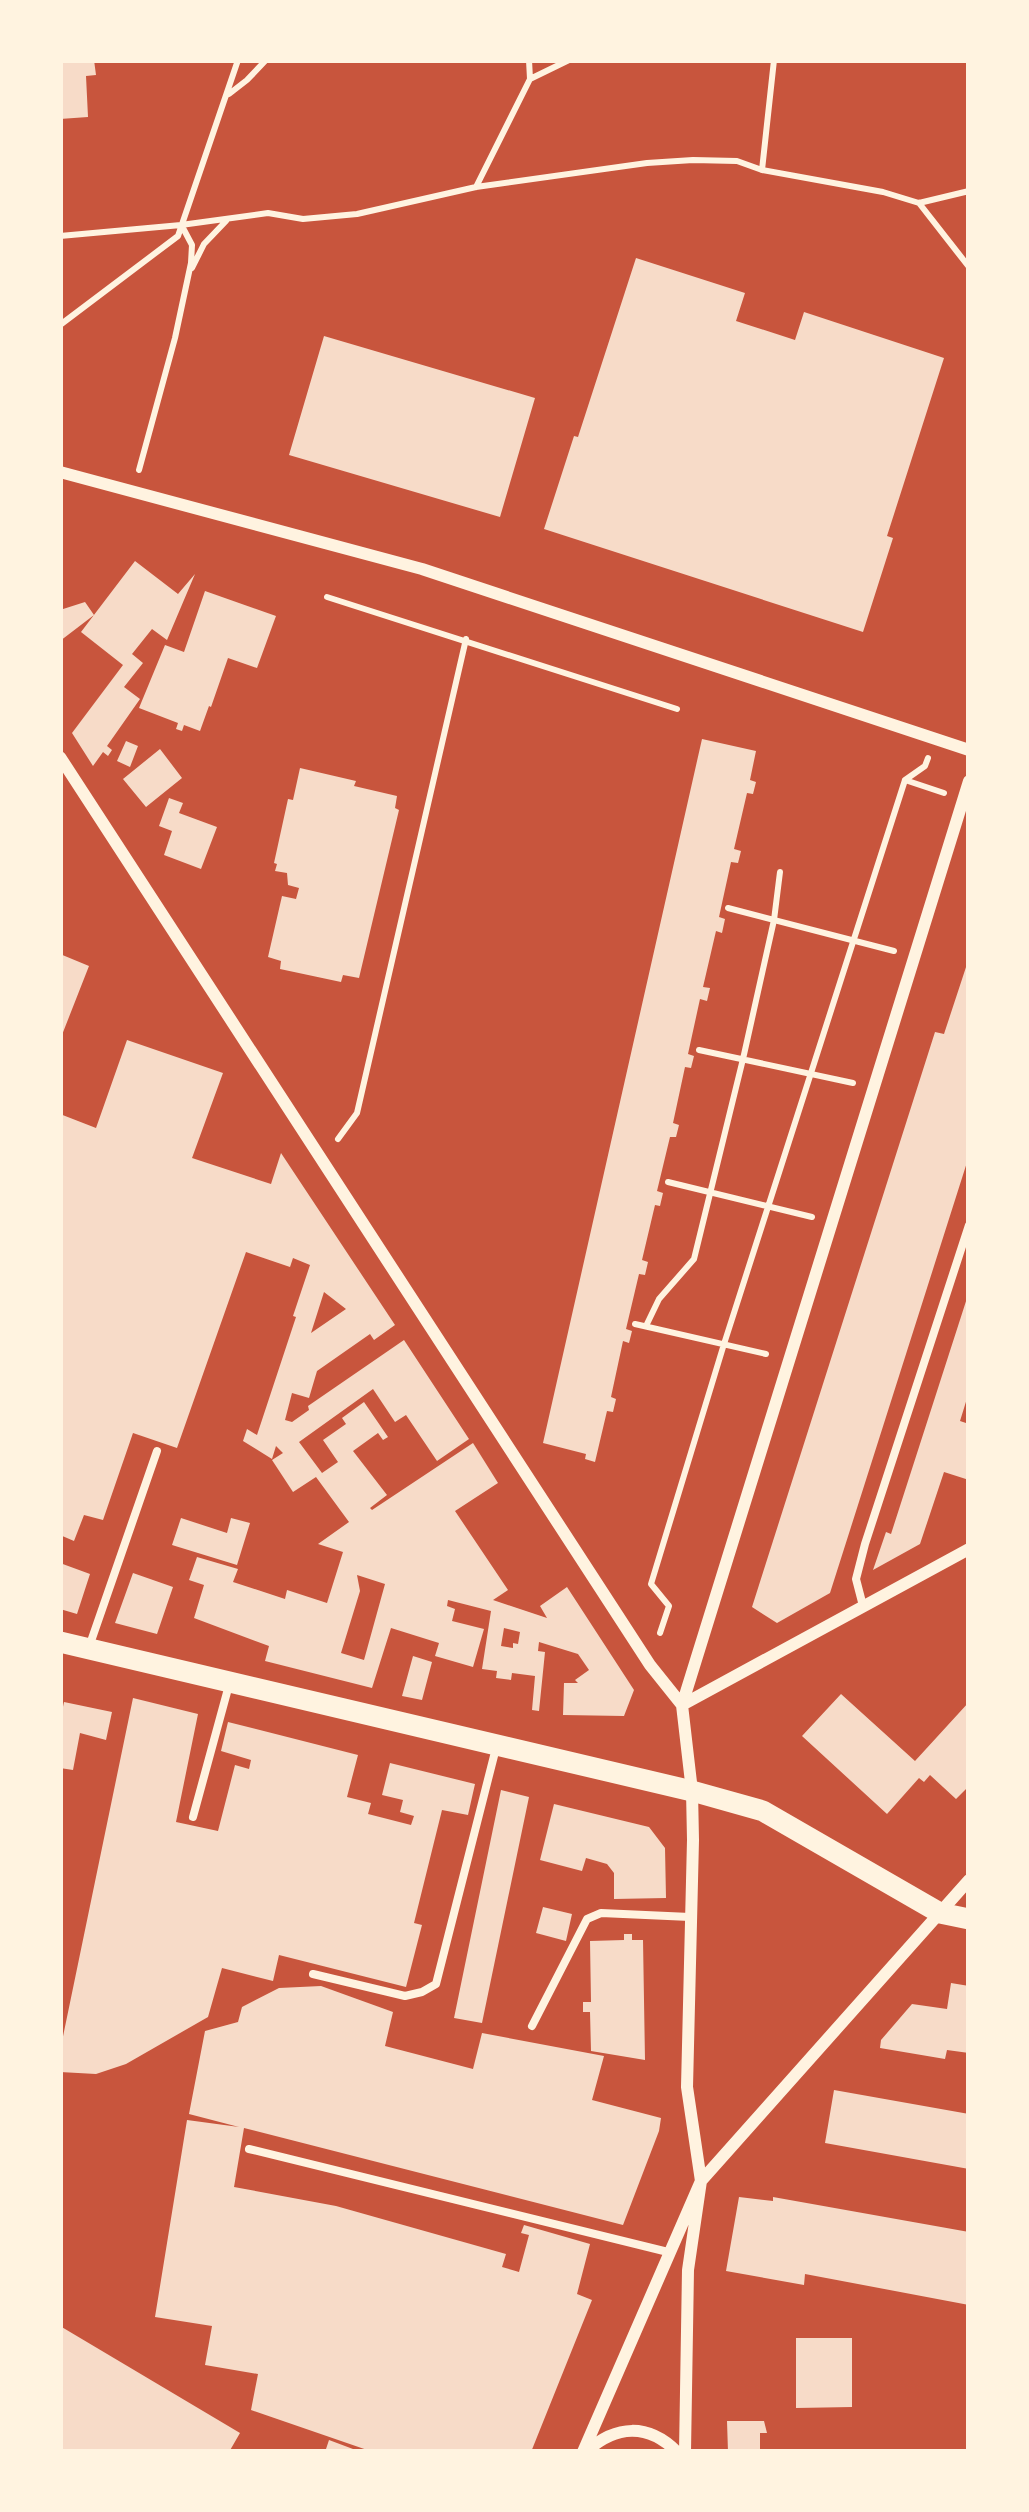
<svg xmlns="http://www.w3.org/2000/svg" width="1029" height="2512" viewBox="0 0 1029 2512" font-family="Merriweather,serif">
<style>
.building{fill:#f7dbc8;fill-rule:evenodd}
.lines{fill:none;stroke-linecap:round;stroke-linejoin:round}
.path{stroke:#fff3e0;stroke-width:6}
.service{stroke:#fff3e0;stroke-width:8}
.minor{stroke:#fff3e0;stroke-width:12}
.secondary{stroke:#fff3e0;stroke-width:21}
</style>
<rect width="100%" height="100%" fill="#c8553d"/>
<path class="building" d="M60 60H94L96 75 86 76 88 117 60 119Z
M636 258 745 293 736 321 795 340 804 312 944 358 887 536 893 538 863 632 544 529 574 436 578 437Z
M324 336 535 398 500 517 289 455Z
M135 561 178 594 195 574 167 640 152 629 132 654 143 663 124 687 140 699 107 746 112 750 108 756 103 752 93 766 72 733 123 665 81 632Z
M205 591 276 616 257 668 228 658 211 707 209 706 200 731 184 725 182 731 176 729 178 723 139 708 165 645 184 652Z
M85 602 94 615 60 641V610Z
M702 739 756 751 750 780 756 782 753 794 747 793 734 849 741 851 738 863 731 862 719 917 725 919 722 933 716 931 703 987 710 988 707 1001 700 999 688 1054 694 1056 691 1068 685 1067 673 1123 679 1125 676 1137H670L657 1191 663 1193 660 1206 655 1205 642 1260 648 1262 645 1275 639 1274 626 1329 632 1331 629 1343 623 1341 611 1397 616 1399 613 1412 607 1411 595 1462 585 1459 586 1454 543 1443Z
M126 741 138 746 130 767 117 761Z
M160 749 182 778 146 807 123 779Z
M300 768 356 781 354 786 397 796 395 808 399 810 359 978 343 975 341 982 280 969 281 961 268 957 282 896 296 899 299 888 288 885 287 873 275 871 277 864 274 863 288 799 293 800Z
M169 798 183 803 179 813 217 827 201 869 164 855 172 831 159 826Z
M60 954 89 966 60 1040Z
M969 958V1156L830 1593 777 1623 752 1607 935 1032 944 1034Z
M127 1040 223 1073 192 1158 271 1184 281 1153 395 1325 374 1340 370 1334 317 1371 309 1398 292 1393 285 1420 292 1422 309 1410 308 1406 404 1340 469 1439 437 1461 406 1415 395 1422 373 1389 299 1442 322 1473 338 1462 323 1440 346 1424 342 1418 364 1402 388 1437 383 1440 378 1433 353 1451 387 1495 370 1508 372 1510 473 1443 498 1483 455 1511 508 1590 493 1600 547 1618 540 1606 567 1587 634 1690 624 1716 563 1715 564 1683H578L575 1680 589 1670 578 1654 539 1642 538 1651 545 1652 539 1711 532 1710 535 1676 512 1673 511 1680 496 1678 497 1671 482 1669 491 1611 448 1600 447 1606 455 1609 452 1621 484 1629 473 1667 435 1656 439 1643 391 1628 372 1688 265 1661 269 1646 194 1618 204 1585 189 1580 197 1557 238 1569 233 1582 285 1599 287 1590 327 1603 343 1552 318 1544 349 1522 316 1477 293 1492 272 1460 283 1453 276 1446 272 1459 243 1441 247 1429 257 1435 296 1317 293 1316 310 1265 293 1258 290 1267 246 1252 177 1448 133 1433 103 1520 84 1515 74 1541 60 1535V1114L96 1128ZM324 1292 346 1309 311 1333ZM357 1575 385 1584 364 1660 341 1653 360 1591ZM504 1628 520 1632 518 1644 513 1643V1648L501 1646Z
M968 1295 969 1392 960 1421 969 1424V1480L944 1472 920 1544 873 1570 886 1532 891 1534Z
M181 1518 227 1533 231 1518 250 1523 237 1565 172 1545Z
M60 1563 90 1574 77 1614 60 1609Z
M133 1573 173 1587 157 1634 115 1623Z
M413 1656 432 1662 422 1700 402 1696Z
M841 1694 915 1761 969 1702V1786L956 1799 930 1775 924 1782 919 1778 887 1814 802 1736Z
M133 1698 198 1714 176 1822 218 1831 235 1765 249 1769 251 1760 221 1751 228 1722 358 1755 347 1797 371 1803 368 1814 411 1825 414 1816 400 1812 403 1800 382 1795 390 1763 475 1784 468 1815 442 1810 414 1923 422 1925 406 1987 279 1955 273 1981 222 1968 208 2017 126 2064 96 2074 60 2072V2051Z
M64 1702 112 1712 106 1740 80 1733 73 1770 60 1768V1721Z
M501 1790 529 1797 482 2023 454 2018Z
M554 1804 649 1827 665 1848 666 1898 614 1899V1873L607 1864 586 1858 582 1871 540 1860Z
M543 1907 572 1914 566 1941 536 1933Z
M624 1934H632V1940H643L645 2060 591 2051 590 2012H583V2002H591L590 1941 624 1940Z
M951 1983 969 1986V2053L947 2050 945 2059 880 2048 881 2040 912 2004 947 2009Z
M321 1986 393 2012 385 2046 473 2069 482 2033 604 2056 592 2100 661 2118 659 2131 623 2225 244 2128 234 2187 336 2206 506 2254 502 2267 519 2272 529 2235 521 2233 524 2225 590 2244 577 2294 592 2300 531 2452H373L251 2410 258 2374 205 2365 212 2326 155 2317 187 2120 239 2127 189 2114 205 2031 238 2022 242 2007 279 1988Z
M834 2090 969 2114V2169L825 2143Z
M739 2197 773 2201V2197L969 2232V2305L805 2274 804 2285 726 2271Z
M60 2326 240 2433 229 2452H60Z
M796 2338H852V2407L796 2408Z
M727 2421H764L767 2433H760V2452H728Z
M329 2440 361 2452H325Z"/>
<g class="lines">
<path class="path" d="M529 60 530 79
M229 94 247 80 266 60
M762 170 774 60
M476 187 530 79 569 60
M919 203 969 267
M60 236 181 225 268 213 303 219 357 214 476 187 647 163 693 160 737 161 762 170 883 192 919 203 969 191
M192 268 204 244 226 221
M60 325 178 236 238 60
M139 470 175 338 191 263 192 245 183 228
M327 597 677 709
M905 780 925 766 928 758
M728 908 894 951
M699 1050 853 1083
M338 1139 357 1113 466 639
M668 1182 812 1217
M635 1324 766 1354
M646 1326 659 1299 694 1259 743 1059 774 920 780 872
M660 1633 669 1606 651 1584 724 1344 905 780 944 793"/>
<path class="service" d="M863 1606 856 1579 865 1544 969 1225
M89 1647 157 1451
M193 1817 229 1685
M313 1974 405 1996 422 1992 436 1984 496 1748
M532 2026 587 1919 601 1913 690 1917
M249 2149 668 2252"/>
<path class="minor" d="M60 472 422 569 969 750
M60 757 650 1665 682 1705 969 1549
M587 2451C616 2425 648 2423 677 2452
M583 2452 701 2181 969 1880
M685 2452 688 2270 701 2181 687 2087 693 1840 692 1791 682 1705 969 781"/>
<path class="secondary" d="M60 1642 692 1791 763 1811 940 1913 969 1919"/>
</g>
<rect width="1029" height="2512" fill="none" stroke="#fff3e0" stroke-width="126"/>
</svg>
